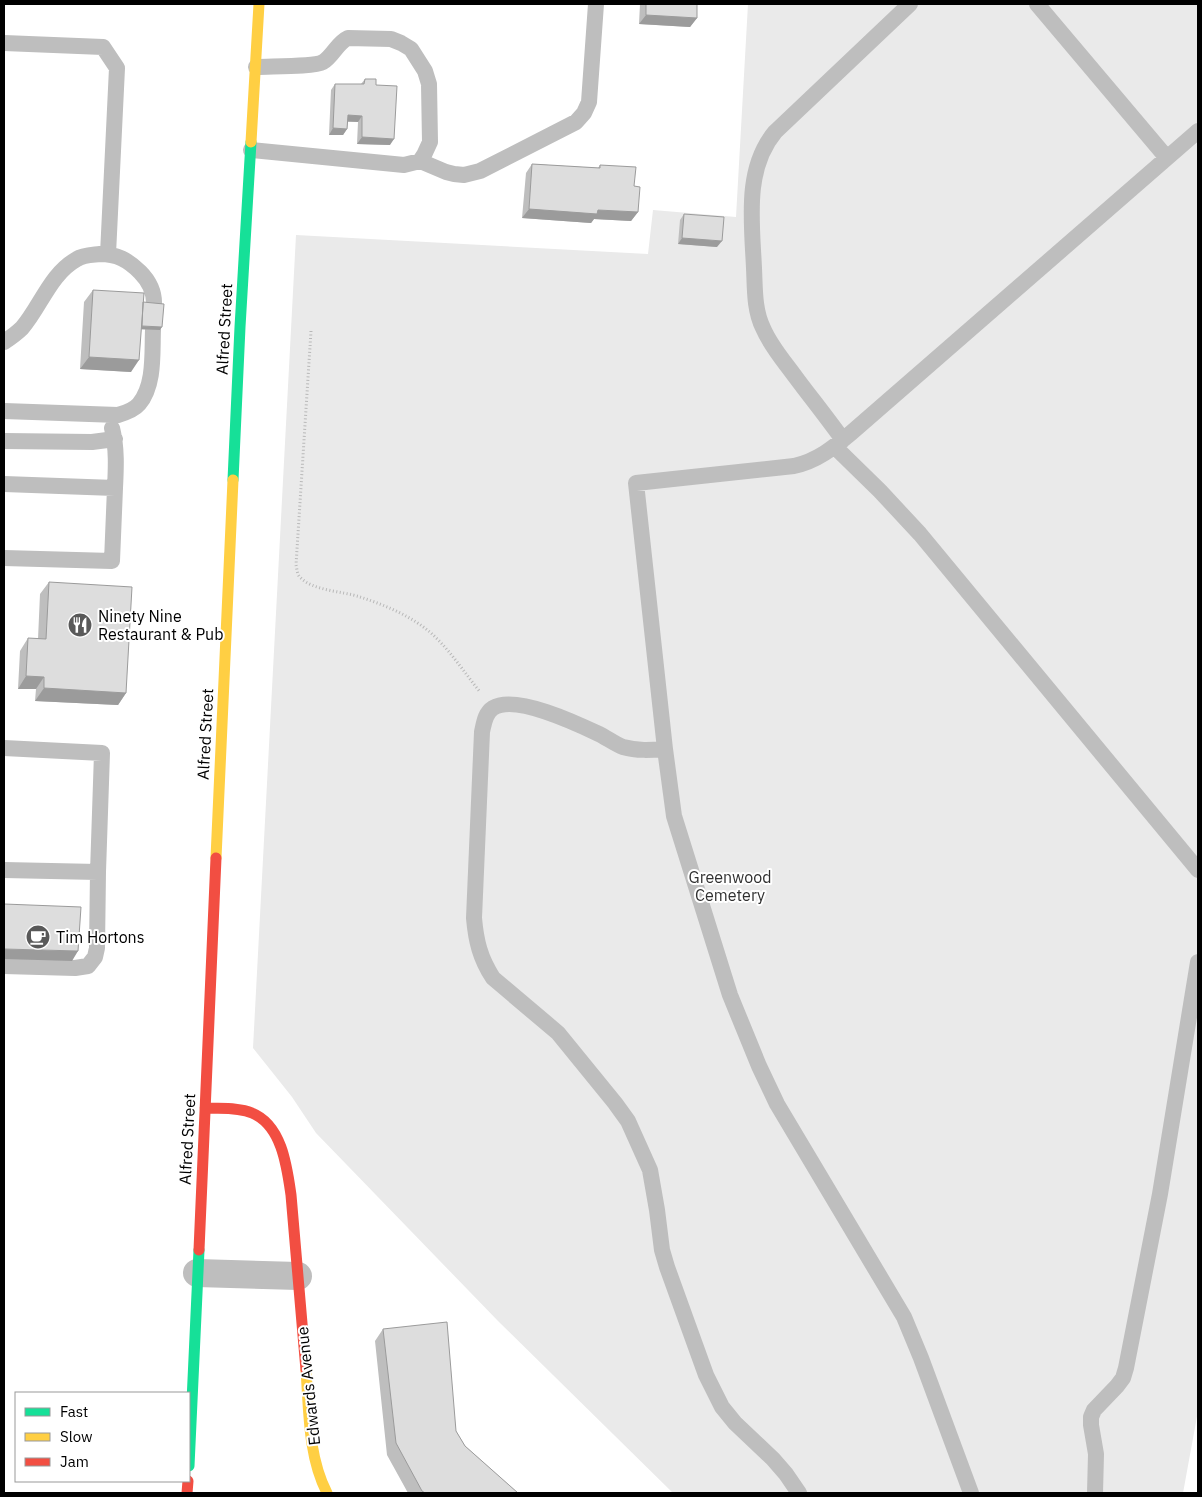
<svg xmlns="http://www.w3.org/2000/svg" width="1202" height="1497" viewBox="0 0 1202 1497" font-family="'IBM Plex Sans',sans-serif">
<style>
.green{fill:#eaeaea}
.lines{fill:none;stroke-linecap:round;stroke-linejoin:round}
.path{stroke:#b8b8b8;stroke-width:3;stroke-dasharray:1 2.5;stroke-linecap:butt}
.lane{stroke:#bebebe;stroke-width:16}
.street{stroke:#bebebe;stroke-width:28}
.fast{stroke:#16e098;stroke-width:11}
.slow{stroke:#ffcf43;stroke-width:11}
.jam{stroke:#f24e42;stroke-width:11}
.wall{fill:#bebebe}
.shaded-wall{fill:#9b9b9b}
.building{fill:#ddd;stroke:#9b9b9b}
.labels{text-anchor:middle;stroke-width:4;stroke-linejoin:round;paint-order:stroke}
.street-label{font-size:16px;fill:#000;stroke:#fff}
.poi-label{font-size:16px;fill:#000;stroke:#fff;text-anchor:start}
.park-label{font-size:16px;fill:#303030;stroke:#fff}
</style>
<rect width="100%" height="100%" fill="#fff"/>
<path class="green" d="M748 4H1198V1411L1183 1493H673L499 1322 316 1133 292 1097 253 1048 296 235 648 254 653 210 736 217Z"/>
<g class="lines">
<path class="path" d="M311 331 296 565C297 569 297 573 299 576 311 591 343 591 360 597 385 605 411 616 431 633 450 650 464 672 480 692"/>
<path class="lane" d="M1037 4 1167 158
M4 43 103 47 117 68 108 254
M251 150 404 165 420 161 424 155 430 142 429 84 425 71 411 49 401 43 391 39 348 38C337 43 333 56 323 62 314 67 269 66 256 67
M420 161 446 172 454 174 464 175 480 171 576 122 584 113 589 102 596 4
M4 342C10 338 16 334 22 328 41 306 50 274 77 259 83 255 92 255 100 254 117 254 128 260 140 272 150 282 155 293 154 307
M4 411 118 415C125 413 134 410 139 404 155 385 152 353 153 330
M112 428C117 448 116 468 115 488
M843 440C828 419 812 399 797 379 785 362 771 347 763 328 754 310 755 288 754 268 752 223 744 169 775 132L910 4
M4 441 92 442 115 439
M835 447 880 491 920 534 1198 870
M4 484 115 488 112 561 4 558
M4 748 102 753 98 872 4 870
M665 749C651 750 637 751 623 747 615 744 607 738 599 734 578 724 515 694 493 708 485 713 484 723 482 732L474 918C476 941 480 958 493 978L558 1033 615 1103 628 1121 650 1170 657 1210 662 1250 667 1267 706 1375 722 1407 735 1423 773 1459 786 1474 799 1493
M4 966 75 968 88 966 95 957 97 948 98 872
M971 1493 921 1358 904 1317 777 1104 759 1066 730 995 674 816 665 749 636 483 794 466C817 461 833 448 851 433L1198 131
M1095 1493 1096 1454 1091 1425V1417L1094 1410 1117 1386 1123 1378 1126 1368 1160 1194 1198 962"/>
<path class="street" d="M197 1273 298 1276"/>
<path class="fast" d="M233 480 240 327 251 142
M189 1466 199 1250"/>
<path class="slow" d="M251 142 259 4
M216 858 233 480
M306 1370C309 1411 308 1456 327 1493"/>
<path class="jam" d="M205 1108C220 1109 238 1107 252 1113 282 1125 287 1167 291 1195L306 1370
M199 1250 216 858
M187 1493 188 1481"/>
</g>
<path class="wall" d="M640 4H697V18L690 27 639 24Z
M365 79 376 85 390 145 357 144 358 122H348L347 129 343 135H329L331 90 335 84H361Z
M532 164 598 168 600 165 634 186 638 212 631 221 594 219 591 223 522 218 526 173Z
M684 214 717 247 678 244 680 220Z
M93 290 143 302 160 330 141 329 131 372 80 369 84 302Z
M49 582 126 693 118 705 35 701 36 689H18L20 651 28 638 38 639 40 594Z
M383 1329 456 1431 465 1446 518 1493H408L387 1455 375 1341Z"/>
<path class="shaded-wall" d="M646 15 697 18 690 27 639 24Z
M348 115 362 116 358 122 344 121Z
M333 128 347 129 343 135H329Z
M362 137 394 139 390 145 357 144Z
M529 209 598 210 638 212 631 221 594 219 591 223 522 218Z
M682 238 722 241 717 247 678 244Z
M136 326 162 327 160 330 134 329Z
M89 357 139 360 131 372 80 369Z
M26 676 44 677 36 689H18Z
M44 688 126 693 118 705 35 701Z
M4 949 78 951 72 961 4 959Z"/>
<path class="building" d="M646 4H697V18L646 15Z
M365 79H376V85L397 86 394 139 362 137V116L348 115 347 129 333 128 335 84H364Z
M532 164 600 168V165L636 167 634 186 640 187 638 212 598 210 597 214 529 209Z
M684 214 724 217 722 241 682 238Z
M93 290 144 293 139 360 89 357Z
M143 302 164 304 162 327 142 326Z
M49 582 132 587 126 693 44 688V677L26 676 28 638 46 639Z
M4 904 81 907 78 951 4 949Z
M447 1322 456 1431 465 1446 518 1493H425L422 1491 396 1443 383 1329Z"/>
<defs>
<symbol id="restaurant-disc" viewBox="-11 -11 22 22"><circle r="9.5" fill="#595959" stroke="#fff"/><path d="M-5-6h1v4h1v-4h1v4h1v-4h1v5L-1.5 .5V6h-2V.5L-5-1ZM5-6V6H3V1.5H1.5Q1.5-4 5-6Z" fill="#fff"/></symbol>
<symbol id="cafe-disc" viewBox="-11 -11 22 22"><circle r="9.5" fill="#595959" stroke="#fff"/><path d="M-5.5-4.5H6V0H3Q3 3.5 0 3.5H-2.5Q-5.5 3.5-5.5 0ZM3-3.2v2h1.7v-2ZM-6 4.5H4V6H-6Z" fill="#fff"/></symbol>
</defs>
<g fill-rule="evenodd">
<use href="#restaurant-disc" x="66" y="611" width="28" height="28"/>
<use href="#cafe-disc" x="24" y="923" width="28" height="28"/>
</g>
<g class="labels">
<g class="street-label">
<text transform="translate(224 329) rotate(-87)" y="6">Alfred Street</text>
<text transform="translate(205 734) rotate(-87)" y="6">Alfred Street</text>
<text transform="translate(187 1139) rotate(-87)" y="6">Alfred Street</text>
<text transform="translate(308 1386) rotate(-96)" y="6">Edwards Avenue</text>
</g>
<g class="poi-label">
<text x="98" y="622">Ninety Nine<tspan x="98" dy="18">Restaurant &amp; Pub</tspan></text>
<text x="56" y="943">Tim Hortons</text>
</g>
<g class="park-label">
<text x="730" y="883">Greenwood<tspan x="730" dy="18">Cemetery</tspan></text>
</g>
</g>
<rect width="1202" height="1497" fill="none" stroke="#000000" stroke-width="10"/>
<rect x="15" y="1392" width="175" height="90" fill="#ffffff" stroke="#999999"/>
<rect x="25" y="1408" width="25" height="8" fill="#16e098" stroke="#999999"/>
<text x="60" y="1417" font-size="15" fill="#000000">Fast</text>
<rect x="25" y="1433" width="25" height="8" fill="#ffcf43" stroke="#999999"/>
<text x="60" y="1442" font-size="15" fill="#000000">Slow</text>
<rect x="25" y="1458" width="25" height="8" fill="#f24e42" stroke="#999999"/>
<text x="60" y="1467" font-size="15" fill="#000000">Jam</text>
</svg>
